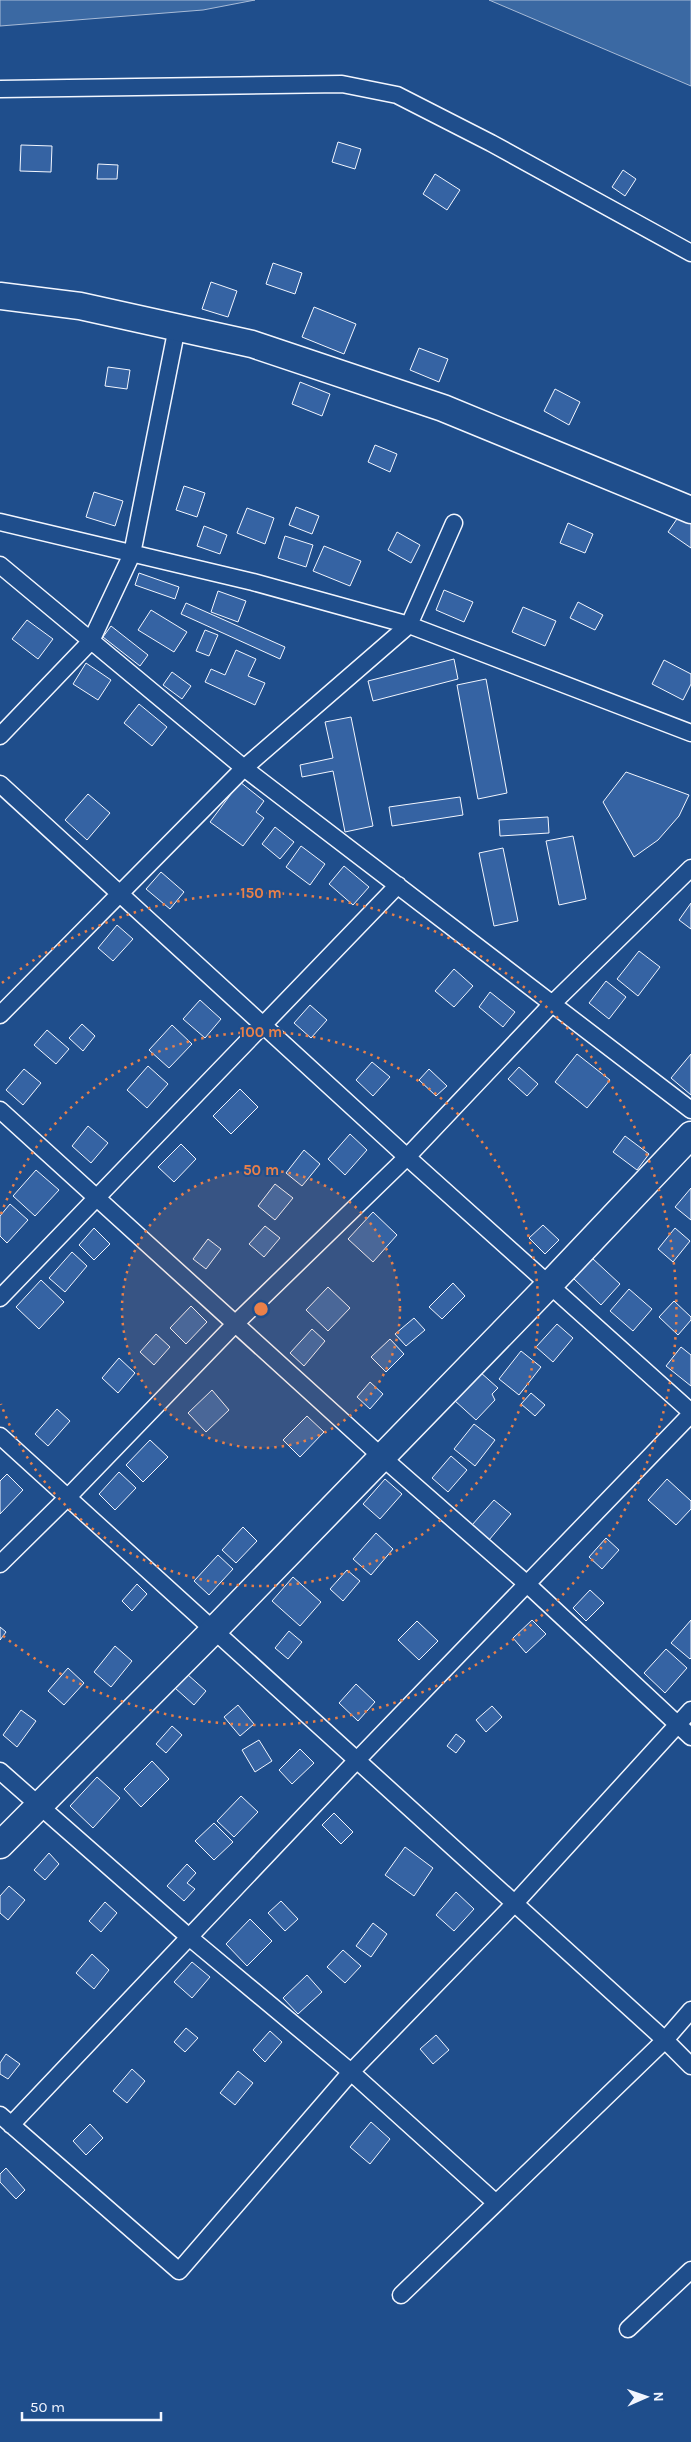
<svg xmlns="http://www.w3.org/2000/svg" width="691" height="2442" viewBox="0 0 691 2442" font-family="Karla,sans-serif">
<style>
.water{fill:#3b69a3;stroke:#a8bbd7}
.building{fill:#3563a3;stroke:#f2f6ff}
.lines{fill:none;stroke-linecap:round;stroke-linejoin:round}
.street-casing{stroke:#f2f6ff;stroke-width:19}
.primary-casing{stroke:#f2f6ff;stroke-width:29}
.street{stroke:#1f4e8c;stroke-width:16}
.primary{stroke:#1f4e8c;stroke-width:26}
.ring{fill:none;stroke:#ea8049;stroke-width:2.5;stroke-dasharray:2.5 5}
.centre{fill:#ea8049;stroke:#1f4e8c;stroke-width:2.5}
.ring-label{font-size:15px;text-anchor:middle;font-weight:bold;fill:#ea8049;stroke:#1f4e8c;stroke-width:4;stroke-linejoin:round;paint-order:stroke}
</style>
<rect width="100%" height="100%" fill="#1f4e8c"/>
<path class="water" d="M0 0H255L203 10 0 26Z
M489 0H691V86Z"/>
<path class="building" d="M338 142 361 149 355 169 332 162Z
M21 145 52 146 51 172 20 171Z
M98 164 118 165 117 179H97Z
M623 170 636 179 625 196 612 187Z
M435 174 460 190 447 210 423 194Z
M273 263 302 273 295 294 266 284Z
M211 282 237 291 228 317 202 309Z
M314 307 356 324 344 354 302 337Z
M419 348 448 359 439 382 410 370Z
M108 367 130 370 127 389 105 386Z
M300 382 330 394 322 416 292 404Z
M555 389 580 402 569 425 544 411Z
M375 445 397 454 390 472 368 462Z
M184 486 205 493 197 517 176 510Z
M94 492 123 501 115 526 86 517Z
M296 507 319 516 312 534 289 525Z
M247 508 274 518 265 544 237 533Z
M681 513 691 520V548L668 532Z
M568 523 593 534 585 553 560 543Z
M204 526 227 535 220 554 197 546Z
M397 532 420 545 411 563 388 550Z
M285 536 313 545 306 567 278 558Z
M324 546 361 561 350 586 313 571Z
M139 573 179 587 175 599 135 585Z
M444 590 473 602 464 622 436 610Z
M218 591 246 601 238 622 211 612Z
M578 602 603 615 595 630 570 618Z
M186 603 285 647 280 659 181 614Z
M523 607 556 621 545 646 512 632Z
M151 610 187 632 174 652 138 630Z
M27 620 53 639 38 659 12 639Z
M111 626 148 655 140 666 103 637Z
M205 630 218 635 209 656 196 651Z
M236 650 256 659 248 676 265 683 255 705 205 682 211 669 225 675Z
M454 659 458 679 373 701 368 681Z
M664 660 691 674V684L683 700 652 684Z
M86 663 111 680 98 700 73 684Z
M172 672 191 686 182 699 163 685Z
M486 679 507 793 478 799 457 685Z
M139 704 167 727 152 746 124 723Z
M351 717 373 826 345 832 333 771 302 777 300 765 333 758 325 722Z
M626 772 689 795 679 816 658 840 634 857 603 802Z
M240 782 264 801 256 812 264 818 243 846 210 822Z
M88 794 110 813 87 840 65 820Z
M460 797 463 815 392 826 389 807Z
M548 817 549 833 500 836 499 820Z
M275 827 294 842 280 859 262 844Z
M573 836 586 899 559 905 546 841Z
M301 846 325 864 310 885 286 867Z
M503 848 518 921 494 926 479 853Z
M344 866 369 887 353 905 329 884Z
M161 872 184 892 170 909 146 889Z
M691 903V929L679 920Z
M117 925 133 939 113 961 98 948Z
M639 951 660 967 638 996 617 979Z
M454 969 473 986 454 1007 435 991Z
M606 981 626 997 609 1019 589 1003Z
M490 992 515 1012 503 1027 479 1007Z
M200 1000 221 1019 205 1038 183 1019Z
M310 1005 327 1020 311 1038 294 1023Z
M82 1024 95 1036 83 1051 69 1038Z
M172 1025 192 1044 169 1068 149 1050Z
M47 1030 69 1049 56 1064 34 1045Z
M577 1054 610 1080 587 1108 555 1082Z
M691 1054V1095L671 1078Z
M372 1062 390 1077 373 1096 356 1080Z
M148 1066 168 1084 147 1108 127 1090Z
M519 1067 538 1084 527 1096 508 1079Z
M24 1069 41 1083 23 1105 6 1090Z
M429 1069 447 1086 436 1096 419 1080Z
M240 1089 258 1107 231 1134 213 1116Z
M88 1126 108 1143 91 1163 72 1146Z
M350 1134 367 1150 345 1175 328 1159Z
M625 1136 649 1154 637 1170 613 1152Z
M181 1144 196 1159 174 1182 158 1167Z
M304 1150 320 1164 302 1186 286 1173Z
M36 1170 59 1190 35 1216 13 1196Z
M275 1184 293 1198 275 1220 258 1206Z
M691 1188V1220L675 1207Z
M10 1204 28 1220 7 1243 0 1236V1216Z
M373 1212 397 1235 373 1262 348 1239Z
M543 1225 559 1240 545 1254 529 1238Z
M265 1226 280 1238 264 1257 249 1244Z
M94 1228 110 1244 94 1260 79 1245Z
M675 1228 690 1241 673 1262 658 1249Z
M208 1239 221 1249 206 1269 193 1259Z
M72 1252 87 1266 65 1292 49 1278Z
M592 1258 620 1284 601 1305 573 1278Z
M41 1280 64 1302 39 1329 16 1307Z
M453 1283 465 1296 442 1319 429 1307Z
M328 1287 350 1308 328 1331 306 1310Z
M629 1289 652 1309 633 1331 610 1311Z
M674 1301 691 1317V1320L678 1335 659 1317Z
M191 1306 207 1322 186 1344 170 1328Z
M414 1318 425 1330 406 1346 395 1334Z
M557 1324 573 1338 553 1362 536 1347Z
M312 1329 325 1341 304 1366 290 1353Z
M156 1334 170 1347 154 1365 140 1352Z
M390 1339 404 1354 386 1372 371 1357Z
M681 1347 691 1355V1386L666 1366Z
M521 1351 541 1367 519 1395 499 1379Z
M119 1358 135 1373 118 1393 102 1378Z
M480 1372 498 1388 492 1394 495 1400 476 1420 454 1400Z
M370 1382 383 1394 370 1409 357 1397Z
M212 1390 229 1410 206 1432 188 1413Z
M531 1393 545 1405 535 1416 521 1404Z
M57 1409 70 1421 48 1446 35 1434Z
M307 1416 324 1432 300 1457 283 1440Z
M474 1424 495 1440 475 1466 454 1449Z
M150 1440 168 1457 143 1482 126 1465Z
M451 1456 467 1470 448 1492 432 1478Z
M119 1472 136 1488 115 1510 99 1494Z
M7 1474 23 1490 0 1514V1481Z
M385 1479 402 1494 380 1519 363 1504Z
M667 1479 691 1501V1509L676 1525 648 1500Z
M494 1500 511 1514 489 1540 472 1525Z
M243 1527 257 1541 236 1563 222 1550Z
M376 1533 393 1549 371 1575 353 1559Z
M606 1538 619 1550 602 1569 589 1557Z
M218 1555 233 1569 209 1595 194 1581Z
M347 1570 360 1581 343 1601 330 1589Z
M293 1577 321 1602 300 1626 272 1601Z
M137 1584 147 1594 132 1611 122 1601Z
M590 1590 604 1603 586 1621 573 1608Z
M532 1620 546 1634 526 1653 513 1638Z
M691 1620V1658L690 1659 671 1643Z
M417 1621 438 1641 419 1660 398 1640Z
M0 1627 6 1632 0 1640Z
M289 1631 302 1642 288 1659 275 1648Z
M115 1646 132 1661 111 1687 94 1672Z
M666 1649 687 1668 665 1693 644 1673Z
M68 1668 84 1683 64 1705 48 1691Z
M187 1674 206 1691 194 1705 175 1688Z
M356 1684 375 1702 358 1721 339 1703Z
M238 1705 254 1724 240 1736 224 1717Z
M492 1706 502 1717 486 1732 476 1720Z
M21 1710 36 1721 17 1747 3 1735Z
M172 1726 182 1735 166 1753 156 1744Z
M456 1734 465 1741 456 1753 447 1746Z
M259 1740 272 1761 255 1772 242 1750Z
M300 1749 314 1763 292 1784 279 1770Z
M152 1761 169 1779 141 1807 124 1789Z
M97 1777 120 1798 93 1828 70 1806Z
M241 1796 258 1812 234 1837 217 1821Z
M334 1813 353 1832 341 1844 322 1825Z
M214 1823 233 1842 214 1860 195 1841Z
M405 1847 433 1868 414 1896 385 1875Z
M49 1853 59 1864 45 1880 34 1870Z
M187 1864 196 1873 187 1883 195 1889 184 1901 167 1886Z
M9 1886 25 1900 8 1920 0 1913V1896Z
M456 1892 474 1909 454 1931 436 1915Z
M281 1901 298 1919 285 1931 268 1913Z
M105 1902 117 1913 101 1932 89 1921Z
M250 1919 272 1941 247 1966 226 1944Z
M373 1923 387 1934 371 1957 356 1946Z
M343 1950 361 1966 345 1983 327 1967Z
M92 1954 109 1970 94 1989 76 1973Z
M192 1962 210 1977 192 1998 174 1982Z
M307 1975 322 1992 298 2014 283 1998Z
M186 2028 198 2038 185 2052 174 2042Z
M270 2031 282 2042 265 2062 253 2050Z
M436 2035 449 2050 433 2064 420 2049Z
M6 2054 20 2064 8 2079 0 2074V2063Z
M132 2069 145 2081 127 2103 113 2091Z
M238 2071 253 2083 235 2105 220 2093Z
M371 2122 390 2139 370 2164 350 2147Z
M90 2124 103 2138 86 2155 73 2141Z
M6 2168 25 2190 16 2199 0 2182V2174Z"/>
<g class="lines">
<defs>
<path id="street" d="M0 89 342 84 397 95 491 143 691 253
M0 522 253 582 409 625 691 733
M0 565 244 768 691 1110
M0 736 91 641 132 554 177 327
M0 784 407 1157 691 1412
M0 1015 244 768 409 625 454 523
M0 1110 382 1457 527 1584 691 1737
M0 1298 398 885
M0 1436 665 2040 691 2066
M0 1564 68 1497 236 1323 407 1157 551 1005 691 868
M0 1771 189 1937 351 2072 496 2203
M0 2115 179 2271 351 2072 515 1903 691 1710
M11 2125 357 1760 691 1414
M401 2295 665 2040 691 2010
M628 2329 691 2270"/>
<path id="primary" d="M0 296 80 306 252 344 443 408 691 510
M0 1845 214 1630 550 1284 691 1135"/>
</defs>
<use href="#street" class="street-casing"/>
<use href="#primary" class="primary-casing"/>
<use href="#street" class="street"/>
<use href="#primary" class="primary"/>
</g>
<circle cx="261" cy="1309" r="139" fill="#ea8049" fill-opacity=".12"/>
<g class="ring">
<circle cx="261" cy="1309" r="139"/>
<path d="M1 1214A277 277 0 1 1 1 1404"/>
<path d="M2 983A416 416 0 1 1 2 1635"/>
</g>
<circle cx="261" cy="1309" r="8" class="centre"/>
<g class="ring-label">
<text x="261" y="898">150 m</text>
<text x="261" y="1037">100 m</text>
<text x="261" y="1175">50 m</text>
</g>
<g transform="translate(646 2397) rotate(88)" stroke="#1f4e8c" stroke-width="4" paint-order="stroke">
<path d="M0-4L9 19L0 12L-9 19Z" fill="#f2f6ff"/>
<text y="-8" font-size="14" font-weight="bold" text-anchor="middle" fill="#f2f6ff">N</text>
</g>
<path d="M22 2412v8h139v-8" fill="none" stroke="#f2f6ff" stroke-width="2.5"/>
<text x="30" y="2412" font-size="15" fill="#f2f6ff" stroke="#1f4e8c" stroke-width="4" paint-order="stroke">50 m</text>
</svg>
